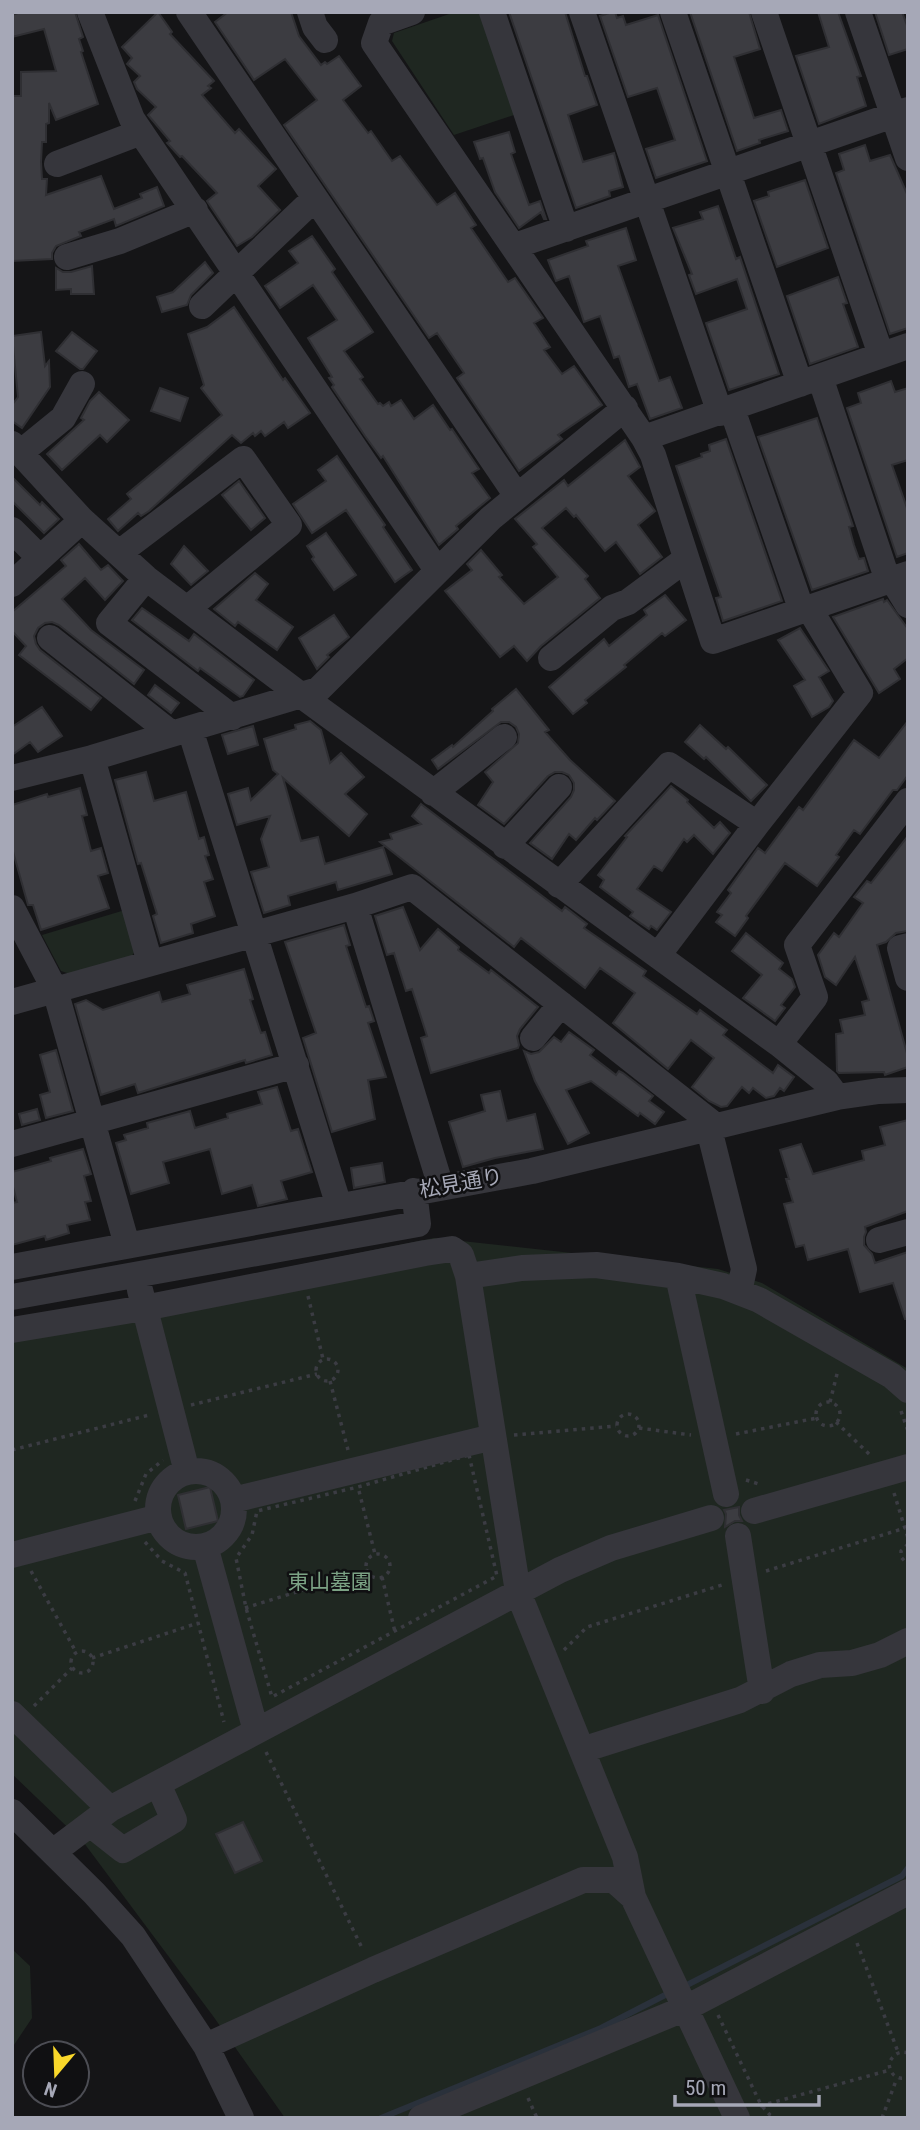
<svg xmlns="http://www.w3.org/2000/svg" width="920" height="2130" viewBox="0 0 920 2130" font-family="'Roboto Condensed','Noto Sans JP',sans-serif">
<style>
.green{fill:#1f2721}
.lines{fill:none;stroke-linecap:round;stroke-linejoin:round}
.stream{stroke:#2a313b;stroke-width:6}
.building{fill:#3c3c41;stroke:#2f2f33;stroke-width:2}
.path{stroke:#3b3c43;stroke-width:3.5;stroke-dasharray:3.5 5;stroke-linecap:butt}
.minor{stroke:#36363c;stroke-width:26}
.labels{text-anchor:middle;stroke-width:5;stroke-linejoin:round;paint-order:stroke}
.street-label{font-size:21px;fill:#a6a8b7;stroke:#101012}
.park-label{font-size:21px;fill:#7ca385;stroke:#101012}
</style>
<rect width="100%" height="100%" fill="#151517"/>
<path class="green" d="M455 12H482L517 114 454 135 392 41 394 33Z
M125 910 136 950 131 957 70 974 61 971 42 935Z
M434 1238 718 1269 762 1283 908 1369V2118H285L213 2016 84 1843 12 1774V1322Z
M12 1949 30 1966 32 2018 12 2048Z"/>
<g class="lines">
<path class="stream" d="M681 1988 902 1876 908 1868
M381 2118 601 2028 671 1992"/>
</g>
<path class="building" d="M21 12H75L83 37 79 39 83 51 81 52 98 104 56 120 49 103V123L46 124V142H42L41 162 42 179H47L46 195 101 176 114 209 142 198 140 194 157 187 164 206 116 226 114 219 79 232 81 236 56 246 52 253V259L12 261V96H21V72L56 71 44 29 12 37V15Z
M158 12 172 32 170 34 214 81 208 86 211 88 202 95 235 133 239 129 276 169 258 186 280 210 252 237 237 246 207 201 217 193 182 156 180 157 167 143 170 141 148 115 156 107 137 89 134 82 140 76 127 64 132 58 122 47Z
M228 12H291L299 36 321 65 325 62 327 64 339 56 361 86 343 100 368 133 371 131 392 161 400 156 437 205 455 193 476 225 471 228 508 282 515 278 543 318 534 323 550 347 544 350 562 374 574 366 602 405 558 435 562 439 519 471 457 378 464 373 437 333 429 338 284 125 317 100 285 59 254 80 215 22Z
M509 12H565L585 76H587L597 105 568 115 583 162 614 153 623 187 609 191 610 196 576 208Z
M612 12H615L617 18 623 16 626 25 658 15 707 161 656 178 646 149 675 140 657 88 628 97 600 16Z
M690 12H749L760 49 734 57 754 118 781 110 788 131 759 140 760 143 737 151Z
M818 12H838L861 76 857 77 866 106 819 124 796 56 829 47Z
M875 12H902L908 28V49L889 55Z
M509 132 515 152 511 154 529 205 540 201 546 219H544L541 212 519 228 495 192 483 158 480 159 474 142Z
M865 145 870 161 890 155 908 196V328L890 334 836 173 844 170 839 154Z
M805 180 828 248 777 267 754 201 769 196 768 192Z
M718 206 736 259 740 257 779 374 729 390 706 323 747 309 737 279 696 294 689 275 692 274 673 228 703 219 700 212Z
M626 228 636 260 618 266 659 381 670 377 682 408 650 419 637 384 629 387 619 356 614 358 600 316 584 322 569 276 556 281 548 260 588 246 586 241Z
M312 236 335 269 332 272 373 332 344 351 363 377 360 379 378 404 380 403 383 406 389 402 391 406 401 400 414 419 433 405 450 430 452 429 479 469 472 473 490 498 456 526 458 529 439 545 383 456 381 458 365 436 332 387 334 385 329 378 332 377 308 338 337 320 313 285 280 308 265 286 298 263 289 251Z
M205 262 213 273 191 295 187 305 162 312 157 297 173 292Z
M92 266 94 294H71V289L56 290V268L63 272H71Z
M838 277 847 303 843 304 858 347 810 364 787 296Z
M234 307 283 380 285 378 310 413 288 428 284 422 265 436 261 431 255 436 253 433 241 443 232 435 149 511 141 516 138 513 118 531 108 519 131 499 127 494 222 415 201 388 204 385 188 334 207 327Z
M41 332 45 366 49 361 50 387 22 428 12 421V405L18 397 12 336Z
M72 332 97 351 83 369H80L56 351Z
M891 381 895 392 908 388V460L892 465 908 511V553L897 557 847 408 861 403 858 393Z
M160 388 188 398 180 421 151 411Z
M99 392 129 420 107 442 100 435 62 470 47 454 84 420 81 418 90 401Z
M817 418 853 526 849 527 854 545 859 559 864 558 868 571 812 590 758 437Z
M726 439 782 601 723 621 716 598 721 597 676 466 702 457 701 454 710 451 709 445Z
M625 440 640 467 628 476 655 511 638 525 662 557 640 574 616 542 605 551 576 515 574 517 566 508 542 528 588 576 585 579 600 598 541 646 527 661 514 646 500 657 445 591 472 570 467 564 481 550 502 575 499 577 524 604 558 577 533 547 537 544 515 519 564 480 568 486Z
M337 456 385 525 383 527 412 570 395 582 346 510 312 533 293 504 326 481 318 470Z
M12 477 40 505 42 502 59 519 44 533 12 501Z
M239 481 265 518 251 530 222 495Z
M326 533 356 575 334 590 312 559 314 557 307 546Z
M79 544 101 570 108 565 123 581 105 600 85 578 62 599 91 630 144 670 134 684 59 625 52 622 45 623 38 628 34 636 36 644 40 650 101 698 91 710 19 655 26 646 12 631V612L66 566 61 560Z
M184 546 208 571 191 585 171 564Z
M255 573 268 584 256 600 293 627 277 650 238 622 235 626 214 609Z
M665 595 686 620 665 636 662 633 624 665 626 667 585 700 587 703 573 714 549 687 604 639 609 646 647 615 644 610Z
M883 599 884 602 887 600 908 629V658L894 669 900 679 879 693 833 617Z
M142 608 189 641 194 634 254 680 243 696 240 697 200 668 198 671 132 620Z
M334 615 349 637 327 655 329 657 317 669 299 638Z
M800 628 829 671 819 677 833 701 829 707 812 717 794 686 805 680 778 640Z
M155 685 179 703 171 713 148 695Z
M516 689 549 730 545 732 570 760 615 801 597 820 595 818 576 840 569 834 552 859 530 843 571 797 574 790V783L569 775 562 772H555L548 776 504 824 478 805 493 782 485 772 518 743 519 734 516 727 509 722H501L438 769 432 760 452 745 453 747 493 711 492 709Z
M42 707 62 736 38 752 30 742 12 755V727Z
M310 721 321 730 330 763 341 753 364 777 345 794 367 814 349 836 283 778 301 841 318 837 325 864 383 847 392 874 338 890 336 882 288 896 290 905 264 913 251 872 269 867 261 839 270 816 237 825 228 794 248 788 251 800 278 774 273 770 264 739 296 729 295 725Z
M908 721V775L897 790H893L860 834 854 830 836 855 839 857 817 886 785 863 746 916 748 918 735 936 716 922 722 915 717 912 731 893 728 890 758 848 765 853 799 807 803 810 854 740 879 758Z
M700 725 726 749 728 747 767 785 751 801 706 757 704 759 685 742Z
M253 726 258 745 228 754 222 735Z
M146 772 154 801 186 792 199 839 204 837 209 855 205 856 213 879 204 882 215 916 191 924 193 933 161 943 153 916 157 914 141 863 138 864 115 780Z
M671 786 688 800 687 802 714 828 720 822 730 833 713 854 694 835 687 842 684 839 662 871 654 866 637 889 671 912 657 930 651 926 649 929 630 916 633 912 600 887 604 880 598 875 627 837 625 836Z
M80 788 87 815 82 816 91 851 101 848 108 873 98 876 109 908 41 930 33 905H28L12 848V805L47 794 48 797Z
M421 804 562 911 565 907 587 924 584 928 646 971 643 976 697 1014 700 1010 727 1030 723 1035 773 1073 778 1065 794 1077 784 1091 780 1088 774 1096 766 1098 753 1088 749 1093 742 1087 727 1106 721 1107 709 1101 692 1087 714 1058 691 1040 668 1069 613 1023 635 993 600 968 585 988 521 938 514 947 380 842 392 839 390 834 421 824 412 816Z
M908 836V931L896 933 886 942 877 945 908 1057V1067L885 1075 884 1072 839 1073 837 1071 836 1034 843 1033 840 1020 865 1015 862 1002 869 1000 855 957 836 985 825 977 818 955 834 933 839 937 863 903 854 897 867 881 871 883Z
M403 907 420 950 438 929 459 947 458 950 489 973 491 970 538 1007 520 1029 517 1036 519 1045 518 1048 431 1073 421 1038 427 1036 412 989 406 991 394 953 387 955 375 916Z
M344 925 350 945 346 946 366 1007 369 1006 374 1021 368 1023 386 1077 368 1080 375 1119 332 1132 303 1038 316 1033 285 942Z
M746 933 783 963 779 969 792 979 795 987 781 1005 785 1008 775 1021 743 998 762 975 732 951Z
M244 969 253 999 250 1000 261 1033 265 1032 272 1055 246 1063 245 1060 138 1093 135 1084 101 1095 75 1004 86 1000 103 1010 159 992 162 1002 190 994 187 985Z
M569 1032 594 1050 590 1055 616 1075 619 1071 623 1073 653 1096 649 1101 664 1112 655 1124 640 1113 638 1116 591 1081 566 1090 589 1133 568 1144 535 1081 524 1051 531 1054 539 1052 554 1037 561 1042Z
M56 1050 73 1111 46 1118 40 1095 50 1092 40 1055Z
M277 1087 291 1131 298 1129 312 1172 281 1181 287 1199 258 1206 252 1185 222 1194 210 1149 163 1162 169 1183 131 1194 116 1143 126 1140 124 1135 148 1128 147 1123 190 1111 195 1128 228 1118 227 1114 262 1104 258 1092Z
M500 1091 507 1121 535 1114 543 1149 495 1158 463 1167 449 1122 485 1111 481 1095Z
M37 1109 40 1120 22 1125 19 1114Z
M908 1120V1211L865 1227 866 1232 864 1237V1245L872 1254 875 1263 908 1252V1319H905L893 1283 860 1292 848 1249 808 1260 804 1245 796 1247 784 1204 793 1202 786 1179H789L780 1150 801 1144 813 1174 864 1160 862 1151 885 1145 880 1127Z
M83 1149 91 1174 84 1176 91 1201 85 1202 90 1220 67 1225 69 1233 46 1240 45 1236 12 1245V1203L17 1202 12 1183V1172L51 1161 50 1158Z
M382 1163 385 1182 354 1188 351 1168Z
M210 1487 218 1521 186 1529 178 1495Z
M739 1507V1515L742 1521H735L725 1527 726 1514 724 1510Z
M243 1822 262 1861 235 1873 216 1834Z"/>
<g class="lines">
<path class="path" d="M308 1296 323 1359
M316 1370a11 11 0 1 1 22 0a11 11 0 1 1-22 0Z
M330 1381 348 1450
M830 1402 838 1370
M816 1414a12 12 0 1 1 24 0a12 12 0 1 1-24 0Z
M191 1405 317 1374
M901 1411 908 1431
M617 1425a11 11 0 1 1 22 0a11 11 0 1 1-22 0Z
M836 1422 870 1455
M639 1428 691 1435
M736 1434 817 1418
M514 1435 616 1426
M12 1450 149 1415
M469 1455 497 1576 272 1697 246 1608 236 1558 252 1535 257 1511 358 1487Z
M746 1480 762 1485
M359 1491 375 1554
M894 1493 908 1538
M135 1501 146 1474 163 1460
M145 1542 162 1561 185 1573 224 1722
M908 1544 901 1551V1557L908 1565
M366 1566a12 12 0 1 1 24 0a12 12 0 1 1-24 0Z
M31 1571 76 1652
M766 1571 905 1528
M382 1577 395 1632
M245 1608 367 1570
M564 1650 587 1627 722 1585
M71 1662a11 11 0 1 1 22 0a11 11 0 1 1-22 0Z
M92 1658 198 1623
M34 1706 72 1668
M266 1752 363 1950
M857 1943 898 2052
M718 2015 761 2105 770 2115 776 2118
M908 2053C899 2050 893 2055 889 2063 890 2074 896 2081 908 2077
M528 2098 537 2118
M760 2106 890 2070
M882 2118 897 2078"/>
<path class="minor" d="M90 12 132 119 437 570
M189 12 517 496
M310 12 315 27 325 40
M412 12 381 23 374 43 644 438 653 455 713 641 908 574
M492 12 566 229
M582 12 720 413
M673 12 800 384
M764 12 881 355
M858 12 908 158
M57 164 141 132
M515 246 908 110
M67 257 120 241 195 210
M202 306 315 198
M820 377 888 581
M732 409 802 611
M644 438 908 346
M12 444 82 520 146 578 302 696 779 1044 826 1082 837 1097
M20 453 63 418 82 384
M12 530 40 558
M119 553 243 459 289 525 187 609
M146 578 109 623 232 717
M892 579 908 605
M12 584 82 520
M50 638 172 734
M551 658 612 608 628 602 686 559
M190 729 339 1206
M92 758 150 963
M12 778 92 758 318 690 491 518 625 408
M433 793 504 737
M505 846 559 787
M559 885 669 765 757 824 860 693 809 608
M355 906 441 1187
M12 908 55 990 127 1245
M908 946 900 948 908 978
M659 954 757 824
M12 1002 355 906 412 887 717 1127
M533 1038 561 1004
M779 1044 815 997 797 945 908 801
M709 1129 744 1269 739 1292
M12 1144 296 1065
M879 1240 908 1232
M12 1267 532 1171 837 1097 879 1091 908 1090
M468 1276 522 1268 596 1265 678 1276 723 1286 759 1300 892 1376 908 1390
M678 1276 726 1494
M140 1290 187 1472
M12 1297 418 1224 414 1191
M12 1330 144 1308 425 1253 452 1249 461 1255 468 1276 518 1592 625 1857 633 1897
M158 1509a38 38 0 1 1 76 0a38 38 0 1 1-76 0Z
M233 1500 493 1437
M754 1511 908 1467
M738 1536 762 1691
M205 1546 256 1731
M12 1555 159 1517
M12 1714 110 1809
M582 1750 740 1700 791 1674 820 1665 852 1663 880 1655 908 1641
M12 1812 94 1893 133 1936 206 2046 241 2118
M90 1824 123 1850 174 1820 158 1784
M53 1852 110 1809 560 1570 611 1548 711 1518
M206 2046 373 1970 583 1880H614L633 1897 737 2118
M421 2118 686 2008 908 1892"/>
</g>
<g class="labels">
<g class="street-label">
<text transform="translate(461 1183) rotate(-10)" y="7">松見通り</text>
</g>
<g class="park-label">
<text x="330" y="1589">東山墓園</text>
</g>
</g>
<rect width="920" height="2130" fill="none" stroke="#a6a8b7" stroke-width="28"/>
<g transform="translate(56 2074) rotate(199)"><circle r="33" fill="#101012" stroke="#4c4d54" stroke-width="2"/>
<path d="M0-5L12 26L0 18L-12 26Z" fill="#f9d72a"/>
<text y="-10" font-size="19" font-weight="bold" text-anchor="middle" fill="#a6a8b7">N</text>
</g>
<path d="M675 2095v10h144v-10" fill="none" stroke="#a6a8b7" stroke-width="3.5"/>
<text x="685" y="2095" font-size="21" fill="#a6a8b7" stroke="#101012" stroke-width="5" paint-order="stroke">50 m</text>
</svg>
